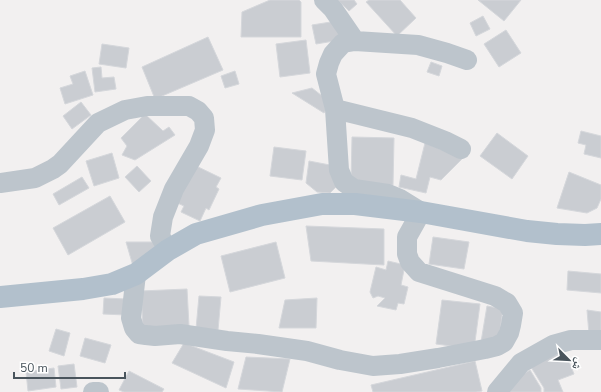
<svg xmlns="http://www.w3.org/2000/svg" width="601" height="392" viewBox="0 0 601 392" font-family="'Nunito Sans','Noto Naskh Arabic',sans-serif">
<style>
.building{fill:#cacdd2;stroke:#d5d7db}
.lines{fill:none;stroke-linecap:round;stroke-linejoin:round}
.minor{stroke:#bdc5cc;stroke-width:20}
.major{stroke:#b2c0cc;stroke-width:22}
</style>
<rect width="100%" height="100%" fill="#f2f0f0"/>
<path class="building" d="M270 0H299L301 2V37H241L242 12Z
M338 0H354L357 4 349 11Z
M369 0H400L416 18 397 36 366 2Z
M478 0H521L504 21Z
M483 16 490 29 476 36 470 23Z
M337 21 340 40 316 44 312 25Z
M506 30 521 53 499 67 484 44Z
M208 37 223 70 155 99 142 67Z
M306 40 310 73 280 77 276 44Z
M102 44 129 48 126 68 99 64Z
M431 62 442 66 439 76 427 72Z
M101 67 102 78 114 77 116 89 95 92 92 68Z
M85 71 93 95 65 104 60 88 73 84 70 76Z
M235 71 239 84 225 88 221 76Z
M312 88 331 103 324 113 292 93Z
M81 102 91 115 72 129 63 116Z
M145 114 163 131 169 127 175 135 135 160 122 155 127 146 121 138Z
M581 131 601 136V158L584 154 586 145 578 143Z
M497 133 528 156 512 179 480 156Z
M352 137 394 138 393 185 351 184Z
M425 143 463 158 441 180 430 177 426 193 399 187 401 175 416 179Z
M274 147 306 151 302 180 270 176Z
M112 153 119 178 94 186 86 161Z
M309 161 335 166 340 183 330 193 317 192 306 183Z
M192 164 221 178 216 187 219 189 209 210 206 208 200 221 181 212 184 206 173 201Z
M137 166 151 181 139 192 125 177Z
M569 172 601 185V199L597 208 587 213 557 208Z
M82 177 89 188 59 205 53 194Z
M110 196 125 222 68 255 53 228Z
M306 226 384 229V265L311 261Z
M433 237 469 242 464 269 429 264Z
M126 242H159L140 264 133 266Z
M276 242 285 278 230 292 221 256Z
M388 261 405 265 401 285 408 287 404 304 398 303 396 310 377 306 385 298 378 296 373 298 370 292 376 267 386 270Z
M568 271 601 274V293L567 290Z
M187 289 189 326 143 328 141 291Z
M199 296 221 297 218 330 196 329Z
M104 298 126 299V315L103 314Z
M317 298 316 328H279L285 300Z
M442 300 480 304 474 349 436 344Z
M487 306 503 309 498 345 481 342Z
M587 310 601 312V334H589Z
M56 329 70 333 64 356 49 351Z
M85 338 111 345 105 363 80 356Z
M184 343 234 362 226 388 172 363Z
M566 354 574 374 558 380 563 392H544V388L531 367 551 355Z
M246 357 290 359 282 392 238 389Z
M475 361 482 391 476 392H373L371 385Z
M74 364 77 387 61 389 58 366Z
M54 368 56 387 28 391 26 372Z
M530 370 541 388V392H500L505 386Z
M129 371 164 389 162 392H124L119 390Z"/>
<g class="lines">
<path class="minor" d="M324 0 333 9 355 41
M335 109 412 128 445 141 461 149
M0 183 35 178 53 169 60 164 98 123 125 110 147 106H189L198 111 204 118 205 130 199 146 174 189 163 217 160 236 168 250
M136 274 131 318 134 328 139 334 146 335 155 336 180 334 227 341 258 344 307 351 340 360 373 366 400 364 438 358 485 349 497 346 504 342 509 333 511 325 513 313 507 303 495 296 419 272 410 262 407 254V237L421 212 400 199 388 194 354 189 344 182 339 170 335 109 326 74 329 63 333 54 343 43 355 41 418 45 447 53 467 60
M93 392H99
M497 392 521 363 553 345 571 340H601"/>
<path class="major" d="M0 297 83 289 112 284 136 274 168 250 196 234 262 215 322 204H355L421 212 527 231 557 234 585 235 601 234"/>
</g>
<g transform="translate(569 360) rotate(114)" stroke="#ffffff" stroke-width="3" paint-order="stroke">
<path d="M0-3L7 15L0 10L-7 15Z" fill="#49545c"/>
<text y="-6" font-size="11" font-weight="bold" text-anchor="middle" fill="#49545c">ش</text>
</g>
<path d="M14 372v6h111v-6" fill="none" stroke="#49545c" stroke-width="2"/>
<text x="20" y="372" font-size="12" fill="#49545c" stroke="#ffffff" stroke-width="3" paint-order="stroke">50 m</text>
</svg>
